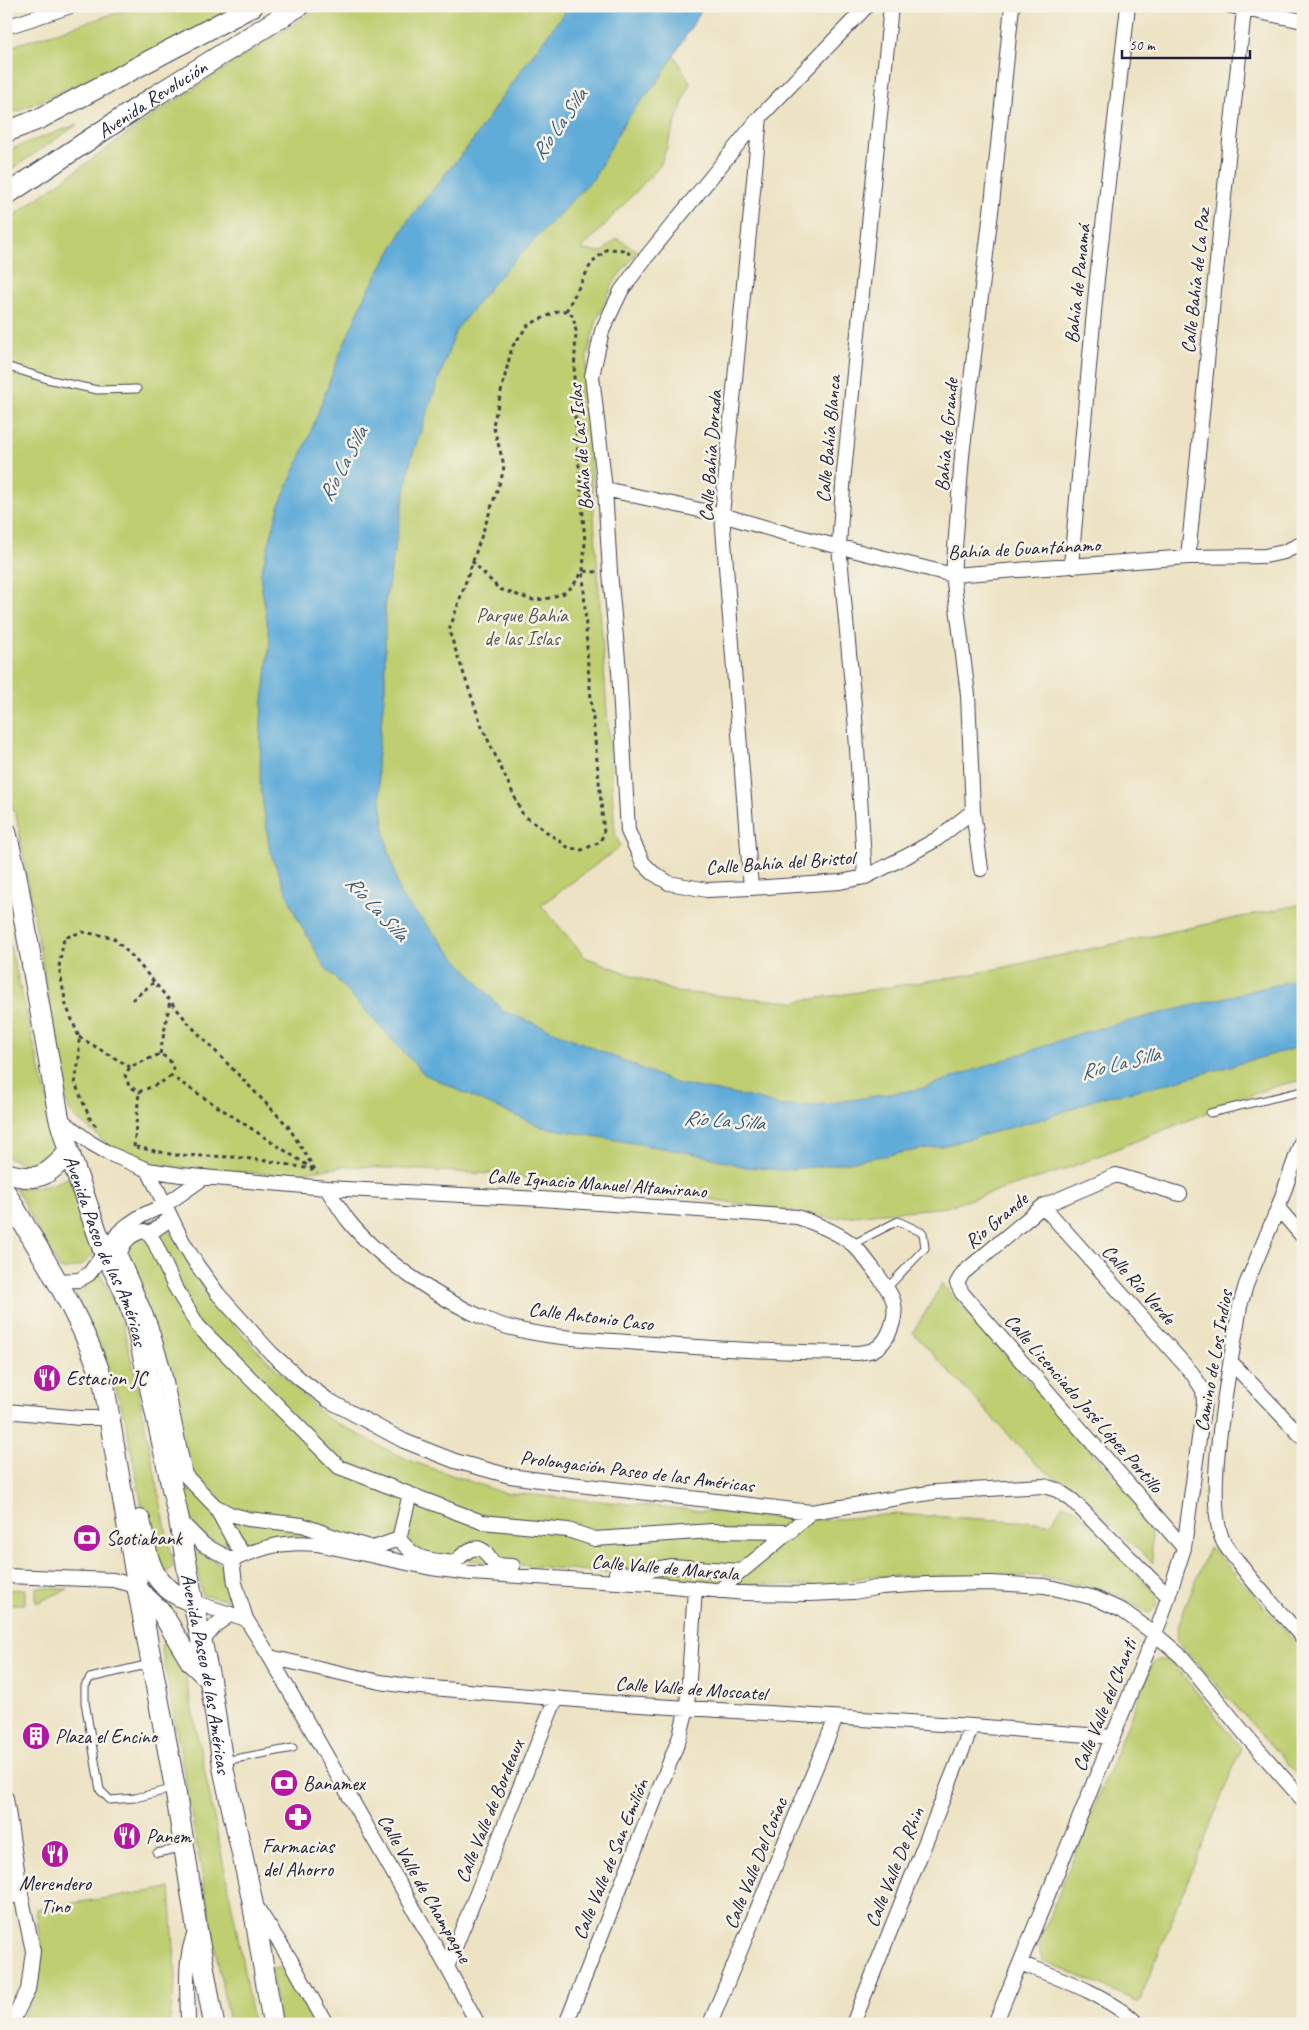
<svg xmlns="http://www.w3.org/2000/svg" width="1309" height="2030" viewBox="0 0 1309 2030" font-family="Caveat,sans-serif">
<style>
.green{fill:#bece70;stroke:#707856}
.water{fill:#61acd9;stroke:#42678a}
.lines{fill:none;stroke-linecap:round;stroke-linejoin:round}
.lane-casing{stroke:#403f50;stroke-width:9}
.street-casing{stroke:#403f50;stroke-width:16}
.secondary-casing{stroke:#403f50;stroke-width:22}
.path{stroke:#403f50;stroke-width:3;stroke-dasharray:4 4;stroke-linecap:butt}
.lane{stroke:#fff;stroke-width:7}
.street{stroke:#fff;stroke-width:14}
.secondary{stroke:#fff;stroke-width:20}
.labels{text-anchor:middle;stroke-width:5;stroke-linejoin:round;paint-order:stroke}
.street-label{font-size:20px;fill:#22223b;stroke:#f7f3e8}
.park-label{font-size:20px;fill:#51564b;stroke:#f7f3e8}
.poi-label{font-size:20px;fill:#22223b;stroke:#f7f3e8;text-anchor:start}
.water-label{font-size:21px;font-style:italic;fill:#3b597a;stroke:#f7f3e8}
</style>
<rect width="100%" height="100%" fill="#f7f3e8"/>
<filter id="ink" filterUnits="userSpaceOnUse"><feTurbulence type="fractalNoise" baseFrequency=".02" numOctaves="2"/><feDisplacementMap in="SourceGraphic" scale="10" xChannelSelector="R" yChannelSelector="G"/><feConvolveMatrix kernelMatrix="1 2 1 2 8 2 1 2 1" color-interpolation-filters="sRGB"/></filter>
<filter id="wash" filterUnits="userSpaceOnUse"><feTurbulence type="fractalNoise" baseFrequency=".0096" numOctaves="4" result="noise"/><feDisplacementMap in="SourceGraphic" scale="20" xChannelSelector="R" yChannelSelector="G"/><feGaussianBlur stdDeviation="1.12" result="paint"/><feColorMatrix in="noise" values="0 0 0 0 0 0 0 0 0 0 0 0 0 0 0 0 0 1.4 0 .05"/><feComposite in="paint" operator="in"/></filter>
<g filter="url(#wash)">
<rect width="100%" height="100%" fill="#ede3c4"/>
<path class="green" d="M138 6H242L159 49 6 116V48Z
M321 6H645L690 82 660 166 581 250 603 252 616 238 638 251 615 280 597 319 587 356 586 397 615 832 620 847 541 905 585 957 676 992 794 1002 972 974 1303 904V1080L1271 1087 1061 1171 946 1207 831 1218 709 1199 491 1174 349 1166 281 1175 160 1166 132 1158 114 1149 77 1119 70 1112 67 1103 16 815 6 795V221L161 110Z
M78 124 6 173V151Z
M6 929 59 1148 48 1164 31 1168 6 1156Z
M69 1177 96 1251C86 1264 77 1270 60 1269L15 1187C34 1189 51 1187 69 1177Z
M148 1220 158 1221 168 1229 208 1296 253 1346 325 1417 405 1459 501 1492 790 1519 827 1520 894 1514 1051 1523 1063 1505 1074 1507 1156 1594C1158 1602 1156 1609 1149 1613L1146 1612 1115 1593 1037 1576H868L827 1586 725 1583 454 1559 319 1534 276 1538 236 1544H222L206 1538 194 1525 186 1504 171 1404 122 1240 131 1229Z
M101 1274 122 1322 134 1371 172 1559 173 1567C167 1574 162 1572 154 1569L125 1417 105 1360 73 1289Z
M942 1284 1149 1516 1153 1563 1078 1495 1035 1463 913 1333Z
M192 1539 201 1554 221 1565 222 1578 233 1601 202 1595Z
M1209 1547 1216 1552 1303 1651V1781L1176 1640 1179 1623Z
M36 1587 68 1589 36 1603Z
M25 1589V1604L6 1605V1590Z
M173 1640 180 1650 237 1931 253 2024H229L161 1645 165 1641Z
M1157 1660H1167L1175 1665 1241 1748 1139 2002 1042 1960 1038 1945 1151 1667Z
M170 1888 176 1978 169 2024H18L33 1997 41 1952 36 1909Z
M274 1967 282 1970 286 1975 315 2024H279L271 1970Z"/>
<path class="water" d="M569 6H704L659 80 625 121 594 178 496 280 456 330 411 459 385 603V688L377 763 385 834 400 895 503 1011 554 1031 675 1083 759 1099 779 1106H811L920 1089 1081 1033 1303 978V1046L1162 1085 1103 1097 1046 1118 946 1145 831 1165 784 1170 745 1167 701 1155 542 1127 479 1100 424 1074 324 966 297 918 270 852 260 783 261 717 270 641 260 576 280 503 309 437 337 361 365 296 409 219 473 140 510 85Z"/>
</g>
<g filter="url(#ink)">
<g class="lines">
<defs>
<path id="lane" d="M6 366 47 379 97 390 137 389
M1210 1113 1303 1091
M853 1244 898 1221 923 1233 925 1248 887 1288
M150 1664 90 1678 85 1686V1702L100 1790 110 1800 135 1798 172 1789
M224 1761 293 1748
M157 1853 181 1848"/>
<path id="street" d="M867 6 760 117 643 261 621 291 602 331 592 376 605 489 610 572 619 671 628 831 643 863 653 873 669 883 707 890 751 888 840 882 865 877 907 856 937 839 973 811
M1231 6 1303 21
M6 27 71 6
M605 489 722 515 788 534 953 575 1188 557 1265 556 1284 552 1303 543
M1188 557 1214 290 1244 10
M1071 565 1097 279 1128 6
M981 869 973 811 968 695 953 575 962 456 993 195 1012 6
M865 877 855 717 839 546 844 472 891 6
M751 888 722 515 760 117
M59 1118 91 1143 110 1154 148 1170 181 1175 326 1188 541 1199 797 1217C814 1223 838 1232 852 1244 860 1250 890 1290 893 1300 898 1316 889 1343 873 1350 869 1352 862 1352 858 1353 781 1353 703 1348 627 1342 584 1339 527 1337 488 1320 441 1300 379 1260 347 1219 340 1209 333 1198 326 1188
M1303 1137 1278 1208 1246 1285 1240 1306C1232 1359 1202 1494 1223 1541 1226 1548 1233 1555 1238 1562 1258 1589 1281 1613 1303 1638
M148 1170 183 1242 197 1265 218 1294 271 1353 300 1379 328 1400 404 1441 455 1461 510 1476 562 1483 811 1512 935 1492 1044 1486 1057 1490 1072 1500 1168 1596
M1180 1194 1116 1175 1043 1206 963 1273 957 1283 962 1293 1184 1548
M1278 1208 1303 1237
M149 1234 171 1218
M55 1281 79 1280 89 1274 119 1232 129 1224 141 1216 165 1205 205 1177
M1231 1362 1303 1438
M6 1411 80 1418H110
M215 1506 230 1514 248 1519 302 1525 341 1539 373 1548 399 1539 410 1494
M179 1520 204 1545 232 1560
M399 1539C418 1562 426 1559 454 1563 462 1555 474 1542 485 1552 488 1556 491 1561 495 1565L513 1566
M244 1555 234 1541 215 1506 185 1475 163 1368 150 1325 120 1255C122 1243 131 1234 144 1231L149 1234 155 1243 174 1285 198 1326 339 1467 482 1522 568 1530 595 1539 712 1531 791 1532
M232 1560C264 1547 281 1541 317 1544L431 1568 470 1573 651 1584 745 1593 810 1594 854 1592 881 1587 928 1584 990 1583 1045 1586 1095 1598 1123 1611 1155 1634 1182 1657 1249 1739 1303 1800
M232 1560 235 1583 246 1619 270 1657 447 1967 478 2024
M616 1573 631 1574 670 1566 741 1571
M6 1576 113 1580 129 1584 138 1590
M719 1591C749 1563 782 1540 811 1512
M193 1602 246 1619
M202 1641 217 1624 231 1614
M270 1657 380 1682 408 1686 624 1704 972 1726 1113 1737
M6 1798 21 1895 33 1951 28 1990 11 2024
M6 1897 21 1895
M256 1906 290 1959 326 2024
M1020 1963C1061 1979 1106 1994 1138 2024
M447 1967 556 1698
M188 2024C188 1994 183 1960 195 1933
M566 2024 679 1739 687 1708 695 1589
M710 2024 836 1718
M853 2024 972 1726
M995 2024 1162 1616 1184 1548 1204 1402 1203 1390 1192 1373 1043 1206"/>
<g id="secondary">
<path d="M6 132 39 119 253 6"/>
<path id="s1" d="M6 195 155 96 299 6"/>
<path id="s2" d="M6 832 16 873 59 1118 69 1152 104 1252 123 1288 135 1319 179 1520 193 1602 210 1680 224 1772 252 1899 273 2024"/>
<path d="M6 1173C39 1183 47 1176 69 1152"/>
<path d="M6 1193C41 1255 83 1317 104 1385L138 1590 175 1788 197 1930 214 2024"/>
<path d="M140 1520C149 1560 148 1586 193 1602"/>
<path d="M138 1590 162 1613 191 1662 210 1680"/>
</g>
</defs>
<use href="#lane" class="lane-casing"/>
<use href="#street" class="street-casing"/>
<use href="#secondary" class="secondary-casing"/>
<path class="path" d="M566 311 591 264 607 249 623 250 630 254
M472 561 499 589 533 600 546 599 564 593 572 587 583 571 585 542 575 415 574 375 576 331 573 316 566 311H558L528 325 512 347 493 425 504 465 503 473 449 631 482 727 523 815 569 848 582 850 600 842 604 833 588 667 583 571 597 572
M132 1000 153 983
M79 1037 130 1067
M160 1054 170 1001
M171 1076 162 1082 139 1092 129 1086 125 1075 130 1067 160 1054 169 1059 173 1068 171 1076 313 1169
M96 1126 91 1121 75 1083 79 1059V1037L66 1005 59 967 64 938 82 932 112 937 133 957 191 1026 288 1126 317 1173
M134 1147 139 1092
M136 1147 175 1155 234 1157 275 1162 315 1170"/>
<use href="#lane" class="lane"/>
<use href="#street" class="street"/>
<use href="#secondary" class="secondary"/>
</g>
</g>
<defs>
<symbol id="restaurant-disc" viewBox="-11 -11 22 22"><circle r="9.5" fill="#b5179e" stroke="#f7f3e8"/><path d="M-5-6h1v4h1v-4h1v4h1v-4h1v5L-1.5 .5V6h-2V.5L-5-1ZM5-6V6H3V1.5H1.5Q1.5-4 5-6Z" fill="#fff"/></symbol>
<symbol id="bank-disc" viewBox="-11 -11 22 22"><circle r="9.5" fill="#b5179e" stroke="#f7f3e8"/><path d="M-6-4H6V4H-6ZM0-2.3a2.3 2.3 0 1 0 0 4.6a2.3 2.3 0 1 0 0-4.6Z" fill="#fff"/></symbol>
<symbol id="building-disc" viewBox="-11 -11 22 22"><circle r="9.5" fill="#b5179e" stroke="#f7f3e8"/><path d="M-4-6H4V6H1V3H-1V6H-4ZM-2.5-4.3h1.7v1.8h-1.7ZM.8-4.3h1.7v1.8H.8ZM-2.5-1h1.7V.8h-1.7ZM.8-1h1.7V.8H.8Z" fill="#fff"/></symbol>
<symbol id="pharmacy-disc" viewBox="-11 -11 22 22"><circle r="9.5" fill="#b5179e" stroke="#f7f3e8"/><path d="M-2-6h4v4h4v4h-4v4h-4v-4h-4v-4h4Z" fill="#fff"/></symbol>
</defs>
<g fill-rule="evenodd">
<use href="#restaurant-disc" x="31" y="1362" width="32" height="32"/>
<use href="#bank-disc" x="71" y="1522" width="32" height="32"/>
<use href="#building-disc" x="20" y="1720" width="32" height="32"/>
<use href="#bank-disc" x="268" y="1767" width="32" height="32"/>
<use href="#pharmacy-disc" x="282" y="1801" width="32" height="32"/>
<use href="#restaurant-disc" x="111" y="1820" width="32" height="32"/>
<use href="#restaurant-disc" x="39" y="1838" width="32" height="32"/>
</g>
<g class="labels">
<g class="street-label">
<text dy="7" stroke="none"><textPath href="#s1" startOffset="175">Avenida Revolución</textPath></text>
<text transform="translate(1195 281) rotate(-84)" y="7">Calle Bahía de La Paz</text>
<text transform="translate(1077 284) rotate(-84)" y="7">Bahía de Panamá</text>
<text transform="translate(946 435) rotate(-85)" y="7">Bahía de Grande</text>
<text transform="translate(828 439) rotate(-85)" y="7">Calle Bahía Blanca</text>
<text transform="translate(580 447) rotate(-95)" y="7">Bahía de Las Islas</text>
<text transform="translate(710 456) rotate(-86)" y="7">Calle Bahía Dorada</text>
<text transform="translate(1024 548) rotate(-3)" y="7">Bahía de Guantánamo</text>
<text transform="translate(780 862) rotate(-4)" y="7">Calle Bahía del Bristol</text>
<text transform="translate(597 1183) rotate(4)" y="7">Calle Ignacio Manuel Altamirano</text>
<text transform="translate(996 1220) rotate(-40)" y="7">Rio Grande</text>
<text dy="7" stroke="none"><textPath href="#s2" startOffset="432">Avenida Paseo de las Américas</textPath></text>
<text transform="translate(1139 1284) rotate(48)" y="7">Calle Río Verde</text>
<text transform="translate(591 1316) rotate(7)" y="7">Calle Antonio Caso</text>
<text transform="translate(1213 1361) rotate(-80)" y="7">Camino de Los Indios</text>
<text transform="translate(1084 1403) rotate(49)" y="7">Calle Licenciado José López Portillo</text>
<text transform="translate(637 1471) rotate(7)" y="7">Prolongación Paseo de las Américas</text>
<text transform="translate(665 1567) rotate(5)" y="7">Calle Valle de Marsala</text>
<text dy="7" stroke="none"><textPath href="#s2" startOffset="868">Avenida Paseo de las Américas</textPath></text>
<text transform="translate(691 1688) rotate(4)" y="7">Calle Valle de Moscatel</text>
<text transform="translate(1104 1705) rotate(-68)" y="7">Calle Valle del Chanti</text>
<text transform="translate(489 1811) rotate(-68)" y="7">Calle Valle de Bordeaux</text>
<text transform="translate(610 1859) rotate(-68)" y="7">Calle Valle de San Emilión</text>
<text transform="translate(755 1863) rotate(-68)" y="7">Calle Valle Del Coñac</text>
<text transform="translate(894 1867) rotate(-68)" y="7">Calle Valle De Rhin</text>
<text transform="translate(425 1888) rotate(60)" y="7">Calle Valle de Champagne</text>
</g>
<g class="park-label">
<text x="522" y="622">Parque Bahía<tspan x="522" dy="23">de las Islas</tspan></text>
</g>
<g class="poi-label">
<text x="66" y="1385">Estacion JC</text>
<text x="106" y="1545">Scotiabank</text>
<text x="55" y="1743">Plaza el Encino</text>
<text x="303" y="1790">Banamex</text>
<text x="146" y="1843">Panem</text>
<text x="298" y="1853" text-anchor="middle">Farmacias<tspan x="298" dy="23">del Ahorro</tspan></text>
<text x="55" y="1890" text-anchor="middle">Merendero<tspan x="55" dy="23">Tino</tspan></text>
</g>
<g class="water-label">
<text transform="translate(559 124) rotate(-55)" y="7">Río La Silla</text>
<text transform="translate(343 464) rotate(-62)" y="7">Río La Silla</text>
<text transform="translate(377 908) rotate(47)" y="7">Río La Silla</text>
<text transform="translate(1120 1063) rotate(-14)" y="7">Río La Silla</text>
<text transform="translate(724 1120) rotate(4)" y="7">Río La Silla</text>
</g>
</g>
<rect width="1309" height="2030" fill="none" stroke="#f7f3e8" stroke-width="25"/>
<path d="M1122 50v8h128v-8" fill="none" stroke="#22223b" stroke-width="2.5"/>
<text x="1129" y="50" font-size="15" fill="#22223b" stroke="#f7f3e8" stroke-width="4" paint-order="stroke">50 m</text>
</svg>
